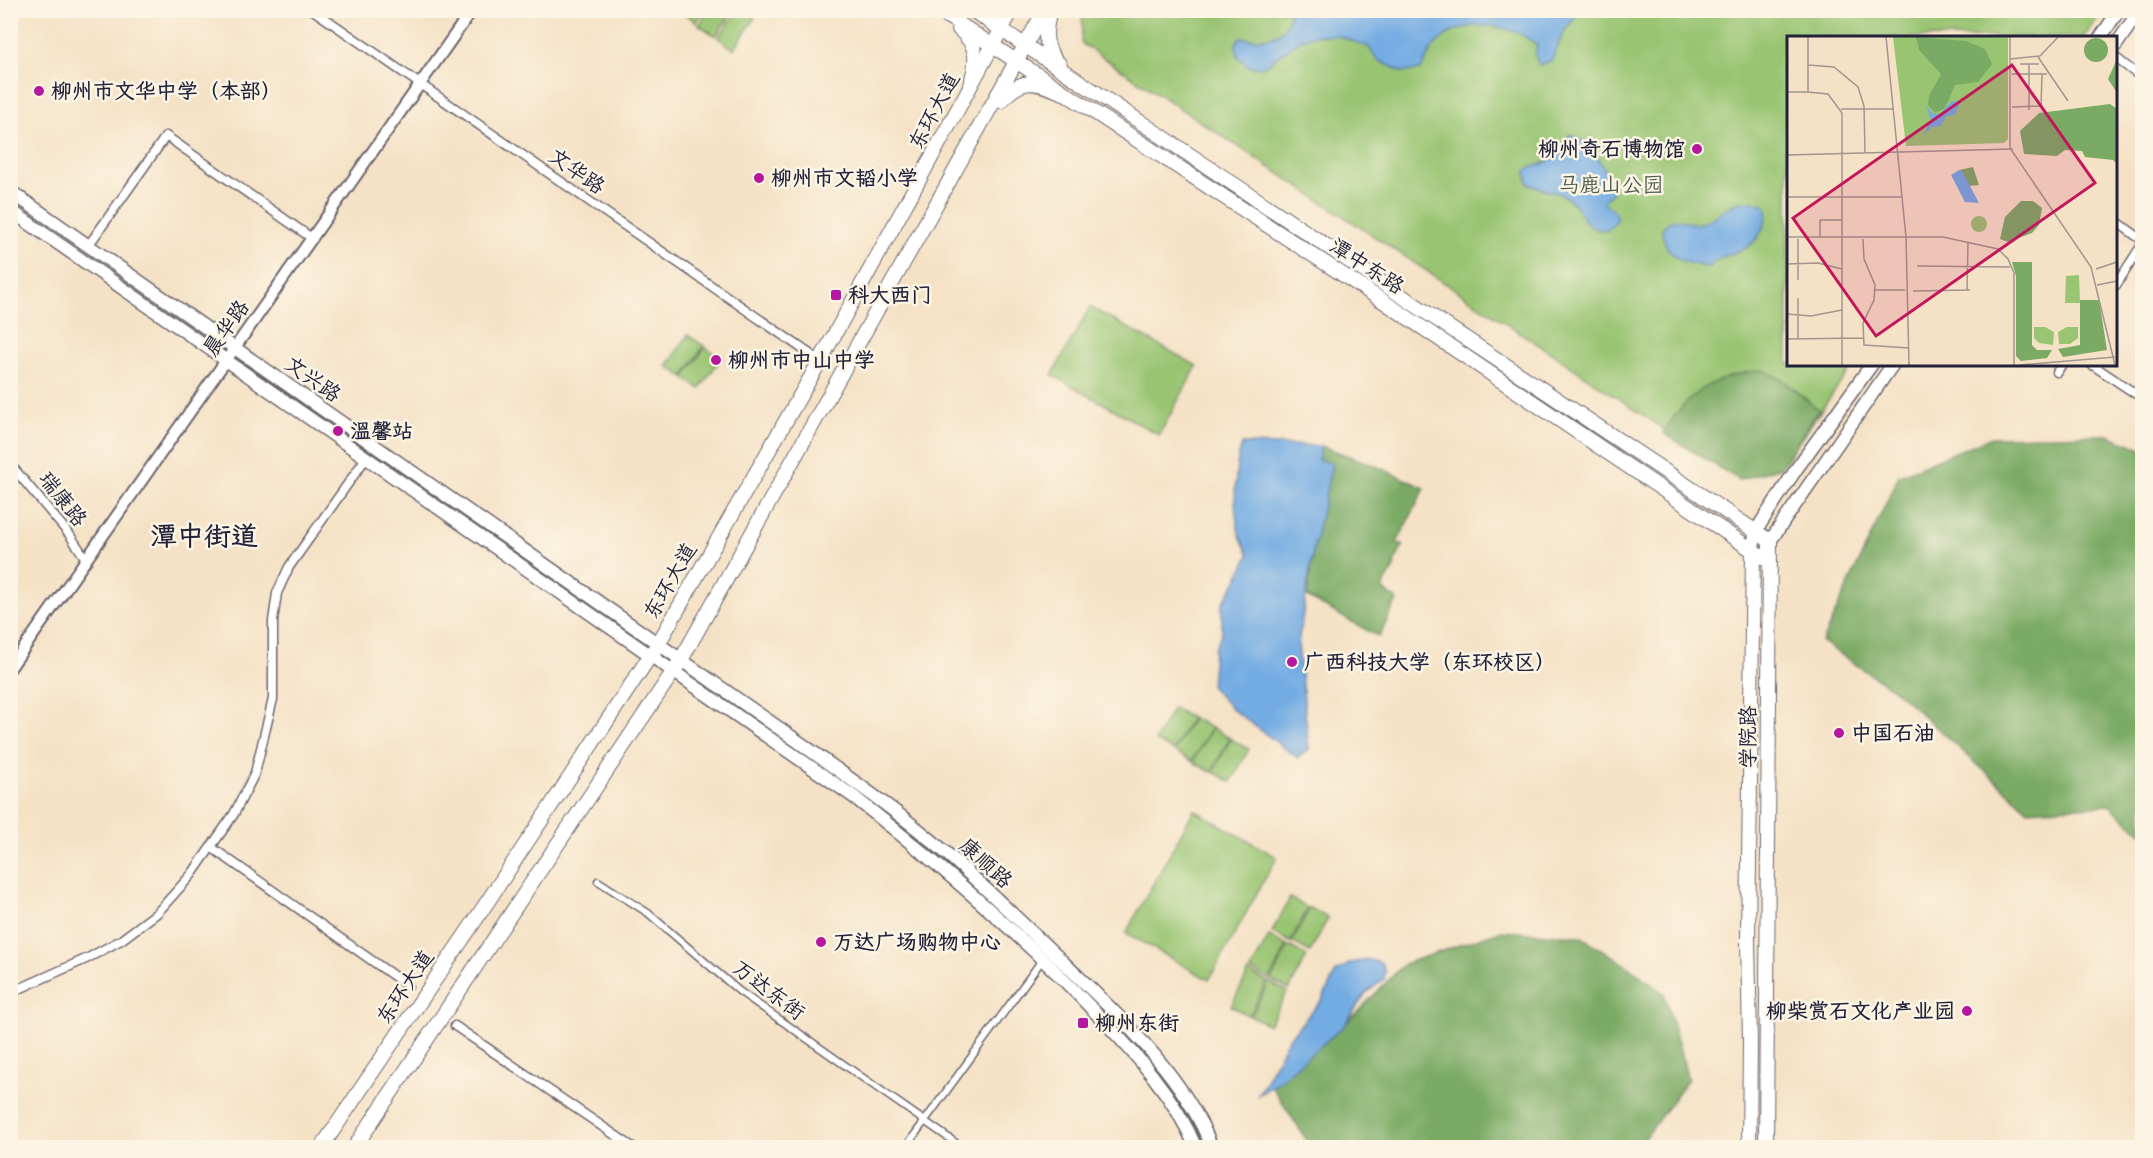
<svg xmlns="http://www.w3.org/2000/svg" width="2153" height="1158" viewBox="0 0 2153 1158" font-family="'Indie Flower','LXGW WenKai TC',sans-serif">
<style>
.green{fill:#99c572;stroke:#5e7456;stroke-width:1.5}
.forest{fill:#7aaa64;stroke:#4e6650;stroke-width:1.5}
.water{fill:#73ace3;stroke:#4a678f;stroke-width:1.5}
.lines{fill:none;stroke-linecap:round;stroke-linejoin:round}
.pedestrian-casing{stroke:#6c656c;stroke-width:9}
.minor-casing{stroke:#6c656c;stroke-width:11}
.tertiary-casing{stroke:#6c656c;stroke-width:14}
.secondary-casing{stroke:#6c656c;stroke-width:15}
.primary-casing{stroke:#6c656c;stroke-width:16}
.trunk-casing{stroke:#6c656c;stroke-width:16}
.pedestrian{stroke:#fff;stroke-width:6}
.minor{stroke:#fff;stroke-width:8}
.tertiary{stroke:#fff;stroke-width:10}
.secondary{stroke:#fff;stroke-width:12}
.primary{stroke:#fff;stroke-width:14}
.trunk{stroke:#fff;stroke-width:14}
.poi-dot{fill:#b5179e;stroke:#fcf5e5;stroke-width:2}
.labels{text-anchor:middle;stroke-width:5;stroke-linejoin:round;paint-order:stroke}
.poi-label{font-size:21px;font-weight:bold;fill:#22223b;stroke:#fcf5e5;text-anchor:start}
.street-label{font-size:21px;fill:#22223b;stroke:#fcf5e5}
.park-label{font-size:21px;fill:#4c5b4e;stroke:#fcf5e5}
.district-label{font-size:27px;font-weight:bold;fill:#22223b;stroke:#fcf5e5}
.inset-road{fill:none;stroke:#a1958e;stroke-width:1.5}
.view{fill:#c2185b;fill-opacity:0.15;stroke:#c2185b;stroke-width:3}
.inset-edge{fill:none;stroke:#22223b;stroke-width:3}
</style>
<rect width="100%" height="100%" fill="#fcf5e5"/>
<filter id="ink" filterUnits="userSpaceOnUse"><feTurbulence type="fractalNoise" baseFrequency=".0167" numOctaves="2"/><feDisplacementMap in="SourceGraphic" scale="12" xChannelSelector="R" yChannelSelector="G"/><feConvolveMatrix kernelMatrix="1 2 1 2 8 2 1 2 1" color-interpolation-filters="sRGB"/></filter>
<filter id="wash" filterUnits="userSpaceOnUse"><feTurbulence type="fractalNoise" baseFrequency=".008" numOctaves="4" result="noise"/><feDisplacementMap in="SourceGraphic" scale="24" xChannelSelector="R" yChannelSelector="G"/><feGaussianBlur stdDeviation="1.35" result="paint"/><feColorMatrix in="noise" values="0 0 0 0 0 0 0 0 0 0 0 0 0 0 0 0 0 1.4 0 .05"/><feComposite in="paint" operator="in"/></filter>
<g filter="url(#wash)">
<rect width="100%" height="100%" fill="#f5e2c6"/>
<path class="green" d="M1083 10 2103 11 2084 37 1788 38V364L1853 365 1781 467 1739 480 1545 349 1081 43Z
M681 11V10L705 11 697 22Z
M709 11H733L716 36 699 25Z
M737 11H744L755 18 734 49 718 38Z
M1090 307 1197 366 1159 435 1052 375Z
M688 335 704 346 683 377 667 366Z
M705 347 721 358 700 389 684 378Z
M1173 708 1191 718 1173 751 1155 741Z
M1193 718 1211 728 1192 761 1174 751Z
M1212 728 1230 738 1211 772 1193 762Z
M1231 739 1249 749 1231 782 1213 772Z
M1194 810 1277 857 1209 980 1126 933Z
M1290 898 1308 908 1290 942 1272 932Z
M1310 908 1328 918 1310 952 1292 942Z
M1269 936 1287 946 1269 980 1251 970Z
M1289 946 1307 956 1289 990 1271 980Z
M1249 972 1267 982 1249 1016 1231 1006Z
M1269 982 1287 992 1269 1025 1251 1016Z"/>
<path class="forest" d="M1763 370 1784 381 1819 410 1781 467 1739 480 1663 433C1690 390 1713 376 1763 370Z
M2108 435 2142 449V833L2109 805 2028 810 1897 692 1822 642 1899 475 1992 437Z
M1321 446 1371 464 1425 488 1397 543 1403 546 1394 563 1395 566 1382 589 1397 600 1379 637 1307 597 1313 552 1332 463 1318 460Z
M1500 931 1580 936 1619 960 1664 993 1688 1079 1640 1145 1637 1148 1330 1147 1308 1142 1272 1087 1345 1025 1404 964Z"/>
<path class="water" d="M1290 11V10L1584 11C1565 23 1560 39 1552 60L1539 65 1535 55 1537 45C1509 22 1461 17 1435 45 1429 52 1425 62 1421 70L1402 72 1376 59 1369 47 1339 36 1316 35 1302 39 1263 67H1250L1238 57 1236 44 1240 38C1245 37 1249 39 1254 39 1275 39 1288 32 1290 11Z
M1570 134 1590 145 1607 174 1612 185V193L1603 202 1615 212 1617 220 1608 230C1579 232 1584 205 1564 196 1552 190 1539 190 1528 183L1526 171C1533 165 1541 165 1549 161 1559 157 1565 143 1570 134Z
M1753 201 1766 205C1769 215 1767 219 1763 228 1749 259 1726 247 1709 267 1684 264 1664 257 1662 229 1677 209 1685 228 1701 223 1713 220 1722 209 1734 204 1740 202 1747 202 1753 201Z
M1242 444 1321 446 1318 460 1332 463 1313 552 1298 644 1309 749 1298 758 1232 709 1211 687 1214 650 1222 632V604L1236 582 1249 555C1246 548 1241 540 1239 533 1233 508 1234 468 1242 444Z
M1366 959 1381 963 1385 971 1384 979 1365 994 1345 1025 1277 1083 1258 1095 1289 1038 1322 1000 1336 972 1349 964Z"/>
</g>
<g filter="url(#ink)">
<g class="lines">
<defs>
<path id="pedestrian" d="M598 881 648 913 739 991 963 1148
M905 1148 1042 960"/>
<path id="minor" d="M313 10 820 361
M2116 58 2142 78
M2116 221 2142 240
M88 246 166 136 313 239
M2116 285 2142 245
M2091 364 2142 398
M2057 372 2062 364
M10 464 69 534 86 559
M211 847 408 986
M10 993 88 958 121 940 157 913 192 874 234 814 255 773 273 699V621L277 593 289 567 366 458
M455 1026 634 1148"/>
<path id="tertiary" d="M10 668 472 10"/>
<path id="secondary" d="M2100 38 2119 10
M2116 45 2140 10
M10 191 796 740C846 776 898 811 945 852 986 888 1025 926 1065 964 1119 1016 1185 1076 1212 1148
M10 210 854 797C939 864 1021 934 1096 1013 1135 1053 1174 1095 1196 1148
M1770 541 1893 364
M1753 550 1755 532 1797 468 1872 364"/>
<path id="primary" d="M938 10 1380 299 1770 562
M972 10 1770 541 1766 1148
M1050 10C1044 32 1043 48 1060 65
M959 29C977 45 978 57 972 79
M1749 1148 1750 1043 1748 938 1753 550"/>
<path id="trunk" d="M1001 101C1024 75 1035 82 1064 93
M321 1148 474 922 658 644 820 361 1012 10
M354 1148 681 660 1045 10"/>
</defs>
<use href="#pedestrian" class="pedestrian-casing"/>
<use href="#minor" class="minor-casing"/>
<use href="#tertiary" class="tertiary-casing"/>
<use href="#secondary" class="secondary-casing"/>
<use href="#primary" class="primary-casing"/>
<use href="#trunk" class="trunk-casing"/>
<use href="#pedestrian" class="pedestrian"/>
<use href="#minor" class="minor"/>
<use href="#tertiary" class="tertiary"/>
<use href="#secondary" class="secondary"/>
<use href="#primary" class="primary"/>
<use href="#trunk" class="trunk"/>
</g>
</g>
<g class="poi-dot">
<circle cx="39" cy="91" r="6"/>
<circle cx="1697" cy="149" r="6"/>
<circle cx="759" cy="178" r="6"/>
<rect x="830" y="289" width="12" height="12" rx="3"/>
<circle cx="716" cy="360" r="6"/>
<circle cx="338" cy="431" r="6"/>
<circle cx="1292" cy="662" r="6"/>
<circle cx="1839" cy="733" r="6"/>
<circle cx="821" cy="942" r="6"/>
<circle cx="1967" cy="1011" r="6"/>
<rect x="1077" y="1017" width="12" height="12" rx="3"/>
</g>
<g class="labels">
<g class="poi-label">
<text x="51" y="98">柳州市文华中学（本部）</text>
<text x="1685" y="156" text-anchor="end">柳州奇石博物馆</text>
<text x="771" y="185">柳州市文韬小学</text>
<text x="848" y="302">科大西门</text>
<text x="728" y="367">柳州市中山中学</text>
<text x="350" y="438">温馨站</text>
<text x="1304" y="669">广西科技大学（东环校区）</text>
<text x="1851" y="740">中国石油</text>
<text x="833" y="949">万达广场购物中心</text>
<text x="1955" y="1018" text-anchor="end">柳柴赏石文化产业园</text>
<text x="1095" y="1030">柳州东街</text>
</g>
<g class="street-label">
<text transform="translate(934 111) rotate(-62)" y="7">东环大道</text>
<text transform="translate(577 171) rotate(35)" y="7">文华路</text>
<text transform="translate(1367 266) rotate(33)" y="7">潭中东路</text>
<text transform="translate(226 328) rotate(-55)" y="7">晨华路</text>
<text transform="translate(313 379) rotate(35)" y="7">文兴路</text>
<text transform="translate(63 499) rotate(52)" y="7">瑞康路</text>
<text transform="translate(670 581) rotate(-60)" y="7">东环大道</text>
<text transform="translate(1748 737) rotate(-90)" y="7">学院路</text>
<text transform="translate(986 863) rotate(42)" y="7">康顺路</text>
<text transform="translate(405 987) rotate(-56)" y="7">东环大道</text>
<text transform="translate(769 990) rotate(37)" y="7">万达东街</text>
</g>
<g class="park-label">
<text x="1611" y="192">马鹿山公园</text>
</g>
<g class="district-label">
<text x="204" y="545">潭中街道</text>
</g>
</g>
<g transform="translate(1787 36)">
<rect width="330" height="330" fill="#f5e2c6"/>
<path d="M106 1H221V103L217 107 119 110ZM184 188a8 8 0 1 1 16 0a8 8 0 1 1-16 0ZM292 239 293 267H278L279 240ZM247 291H258L267 296 266 309 252 307 247 302ZM280 291H291V302L283 308H272L271 296Z" fill="#99c572"/>
<path d="M129 1 179 5 198 13 205 28 191 46 168 49 158 72 148 77 141 69 142 60 154 38 132 14ZM297 14a12 12 0 1 1 24 0a12 12 0 1 1-24 0ZM330 23V57L321 43ZM323 68 330 73V128L326 124 298 121 295 115 278 114 270 120 237 118 233 95 252 77ZM186 131 192 149 182 150 172 134ZM234 165H246L255 172 252 189 245 197 221 206 213 203 218 181ZM225 226H245V309L250 314H265L260 322 234 325 229 320V240ZM293 264H312L320 314 276 321 271 313 293 309Z" fill="#7aaa64"/>
<path d="M165 65 173 66 168 79 159 80 154 90 145 91 136 100 144 84 139 69 146 78H153ZM172 134 175 135 192 167 178 166 164 139Z" fill="#73ace3"/>
<path class="inset-road" d="M21 1V56L41 58 55 77V329M99 1 119 201 122 329M223 1V112L304 231 328 329M251 21 281 65M223 23 253 20 271 1M233 28H252M242 28V74M21 29 47 31 71 51 77 70 78 117M225 38H260M0 56H21M225 71 254 70 255 38M54 73H106M0 119 226 113M0 161H115M0 201H156L211 213 221 223 227 237V329M33 201V184H55M76 203 77 223 88 249 87 264 76 287 77 309 122 312M0 228 31 227 55 233M130 230 223 231M309 233 330 226M11 244V203M310 249 330 245M88 254H118M180 254 181 207M126 255 183 254M0 278 24 280 55 274M11 302V262M0 303 76 302M232 329 328 321"/>
<path class="view" d="M225 29 308 147 89 300 6 182Z"/>
<rect width="330" height="330" class="inset-edge"/>
</g>
<rect width="2153" height="1158" fill="none" stroke="#fcf5e5" stroke-width="36"/>
</svg>
